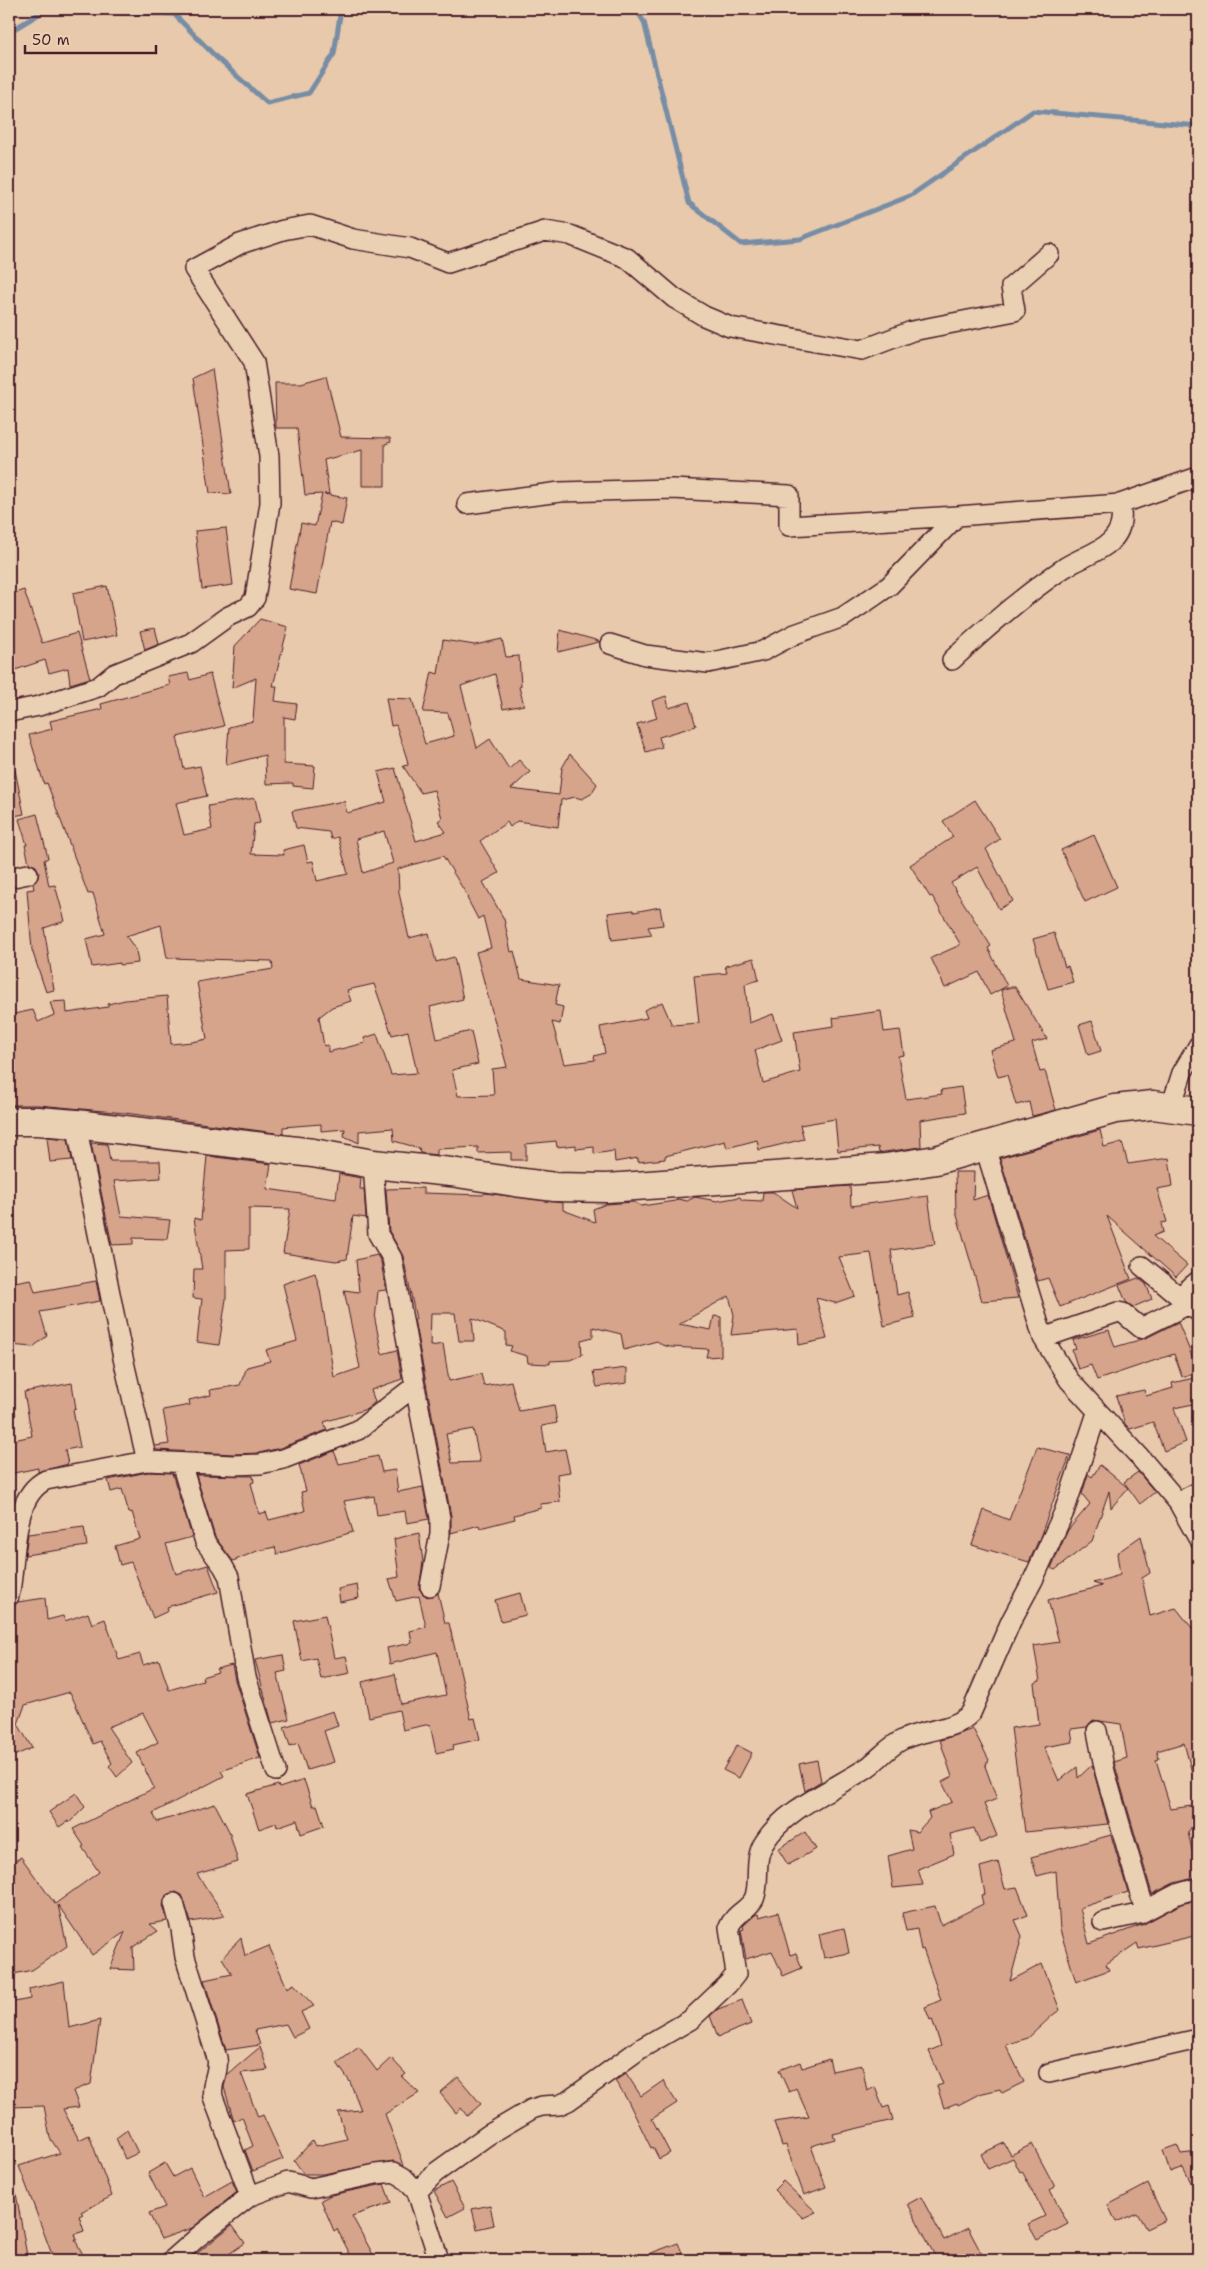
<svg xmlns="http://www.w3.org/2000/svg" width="1207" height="2269" viewBox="0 0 1207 2269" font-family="'Shantell Sans',sans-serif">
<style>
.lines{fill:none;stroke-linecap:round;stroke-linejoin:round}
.stream{stroke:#778da5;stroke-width:5}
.building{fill:#d6a48b;stroke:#4a1f2b;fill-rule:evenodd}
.minor-casing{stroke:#4a1f2b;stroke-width:22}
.secondary-casing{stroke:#4a1f2b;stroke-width:31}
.minor{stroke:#ebd1b3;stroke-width:19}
.secondary{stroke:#ebd1b3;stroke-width:28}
</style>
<rect width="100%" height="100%" fill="#e8c9ac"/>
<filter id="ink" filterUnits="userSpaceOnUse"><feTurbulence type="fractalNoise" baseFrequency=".02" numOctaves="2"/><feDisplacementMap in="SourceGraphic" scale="10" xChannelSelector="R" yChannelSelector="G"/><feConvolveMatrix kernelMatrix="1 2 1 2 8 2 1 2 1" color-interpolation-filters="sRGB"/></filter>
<g filter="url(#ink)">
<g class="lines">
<path class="stream" d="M636 9 644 22 689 203 741 244 800 239 910 196 1033 111 1198 126
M9 32 44 11 174 14 217 58 267 103 309 93 334 54 341 9"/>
</g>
<path class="building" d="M212 369 231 494 210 493 193 378Z
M326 376 341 437 390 438 391 442 385 444V486H362V450L324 460 329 494H324L347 498 342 525 330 522 317 594 289 589 301 523 315 526 322 494 305 495 297 428H276L275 383H301Z
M226 528 233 585 202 589 195 531Z
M107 586 117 635 82 642 73 593Z
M24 590 42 643 77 633 90 678 70 684 68 668 49 673 45 660 9 672V595Z
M260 619 288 627 273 686H277L275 701 297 704 295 719 284 717V764L315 766 313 788 293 786V783L266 784 265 755 226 765 229 727 253 721 256 678 232 688 235 646Z
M155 628 159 644 145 650 140 631Z
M560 630 599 641V642L558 652Z
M502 639 506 657 519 656 521 686 519 687 524 705 503 709 495 674 461 686 477 748 490 739 509 769 519 760 530 772 511 789 559 795 562 768 570 754 597 784 591 794 582 799 575 797 561 800 558 827 517 821 510 827 507 822 480 841 499 873 483 882 504 919 511 952 514 951 521 979 559 985 555 1005 563 1007 560 1024 552 1022 564 1064 595 1060 594 1056 605 1053 600 1027 647 1018 644 1010 662 1002 672 1025 699 1023 694 976 727 973 725 966 754 958 759 980 745 984 749 1023 773 1014 782 1040 755 1050 763 1083 800 1072 794 1032 834 1026 833 1018 881 1011 884 1032 900 1030 904 1055 898 1056 906 1099 942 1094 941 1090 961 1087 965 1113 920 1120 921 1147 884 1152 879 1153 878 1147 838 1151 835 1119 800 1125 804 1139 759 1150 757 1140 727 1148 725 1141 665 1156V1159L638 1162V1158L615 1162 614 1151 594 1154V1147L576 1149V1145L557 1147 556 1141 526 1144V1160H511V1152L478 1153V1147L437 1149V1155L420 1153 419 1148 394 1141 393 1128 359 1131V1143L344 1136 345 1129 321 1131V1124L283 1127V1134L125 1113 39 1105H12L9 1060V1015L33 1010 38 1022 54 1015 50 1002 66 1001 67 1013 108 1007V1004L125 1000 167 996 171 1044 192 1042 207 1039 197 982 273 969 272 961 167 958 161 925 126 936 136 950 138 963 120 965V963L92 967 86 939 105 934 93 893 88 894 47 783 44 784 29 735 52 729 50 721 102 709 101 704 170 685 168 677 188 673 190 680 210 674 224 726 177 737 184 769 200 766 207 796 176 803 184 835 212 829 208 806 255 798 260 823 254 824 251 854 284 855 283 850 304 845 308 862 313 861 317 881 348 874 338 837 331 839 329 832 296 828 292 811 344 801 347 813 386 802 378 772 395 768 416 841 446 832 438 821 442 818 434 790 421 793 403 766 408 765 407 759 396 725 391 726 386 698 412 699 425 744 454 736 448 713 423 712 432 672 438 674 443 640 475 645ZM384 831 393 863 363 873 356 839ZM443 856 468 897 467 898 478 919 483 916 491 948 476 952 507 1067 492 1069 494 1095 458 1096 452 1070 478 1064 471 1031 437 1039 430 1007 463 999 454 957 436 962 429 933 409 938 399 893 398 869ZM374 984 392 1035 408 1031 417 1073 391 1075 377 1034 364 1038 365 1043 328 1052V1045L324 1046 319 1017 332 1007 351 1001 347 990Z
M666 696 669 708 689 702 696 726 659 737 662 747 646 752 637 724 657 718 652 701Z
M9 770H15L24 814 9 817Z
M975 800 1000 839 986 849 1013 901 999 909 977 867 951 883 991 946 988 948 1007 986 990 995 979 972 945 988 931 958 960 945 959 942 932 896 930 897 910 865 953 837 943 821Z
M37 814 48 858 44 860 49 886 55 885 65 921 44 928 54 990 46 992 32 950 27 890 34 889 33 884 38 878 39 872 36 866 29 863 25 845H27L19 819Z
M1094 835 1117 887 1085 902 1061 850Z
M660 907 663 925 648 927 652 935 612 940 608 913 633 910 634 912Z
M1054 933 1065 967 1068 966 1073 982 1048 989 1033 939Z
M1011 987H1015L1047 1039 1032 1043 1040 1072 1045 1071 1056 1110 1032 1116 1029 1102 1016 1105 1007 1075 998 1077 990 1050 1016 1043 1001 990Z
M1092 1021 1101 1051 1088 1055 1079 1025Z
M1100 1130 1104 1147 1122 1142 1128 1164 1169 1158 1173 1186 1157 1189 1167 1222 1161 1223 1163 1232 1153 1236 1187 1265 1176 1277 1107 1216 1131 1279 1060 1307 1048 1278 1038 1281 1000 1158Z
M47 1137 68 1139 72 1160 50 1162Z
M91 1143 107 1144 110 1161H160L161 1178 114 1181 121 1216 170 1220 167 1239 133 1238V1244L112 1245Z
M207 1156 271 1164 267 1189 336 1199 339 1174 361 1178 360 1189H364L366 1218 353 1216 347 1259 336 1261 283 1253 290 1209 249 1208V1249L226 1250V1299L219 1345 197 1342 202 1299 193 1298 194 1269H202L194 1218 201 1220Z
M955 1172H974L973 1200 988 1195 1018 1298 982 1301 956 1212Z
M850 1186 851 1206 928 1196 935 1244 891 1250 897 1295 908 1292 915 1318 884 1326 871 1253 839 1257 855 1296 835 1303 816 1298 827 1339 799 1345 798 1329 731 1335 734 1315 729 1296 679 1324 711 1330 714 1316 721 1317V1356L706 1357 708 1349 670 1347 662 1345 657 1341 624 1350 621 1334 593 1327V1337L581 1340 582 1355 570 1360 550 1361V1364L528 1363 527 1356 510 1351 512 1346 506 1345V1332L472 1318 474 1341H459L455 1313H431L430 1346 443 1344 449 1381 481 1374 484 1386 511 1381 519 1411 554 1405 557 1423 542 1426 546 1452 565 1449 570 1472 557 1474 560 1502 540 1504 541 1508 514 1515 515 1519 480 1528 479 1525 451 1533V1516L414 1319H416L403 1256 389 1231 386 1189 423 1188V1193L483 1195 485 1193 563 1203V1210L595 1222 593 1209 606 1204 634 1202 641 1206 675 1201 677 1199 687 1201 695 1197 717 1201 740 1197 742 1200 762 1201 763 1192H773L797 1208 792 1190ZM473 1429 480 1462 452 1463 446 1434Z
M377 1255 381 1262 386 1290 378 1291 375 1320 382 1354 397 1350 402 1379 371 1390 375 1402 367 1409 324 1422 327 1430 280 1448 259 1453 233 1454 156 1450 155 1446 169 1444 163 1410 190 1405 189 1400 211 1395 210 1390 240 1385 247 1367 270 1361 266 1350 297 1341 283 1284 315 1273 320 1290 334 1377 360 1368 344 1290 359 1292 356 1260Z
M1138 1278 1146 1284 1152 1299 1133 1307 1126 1302 1119 1285Z
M31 1279 35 1292 96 1281 100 1301 40 1312 47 1336 33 1347 9 1345V1283Z
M1178 1322 1198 1371 1182 1377 1174 1354 1097 1380 1091 1365 1078 1369 1072 1350 1076 1349 1073 1340 1109 1330 1115 1347 1146 1338Z
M627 1368V1383L597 1387 593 1372Z
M1194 1378 1198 1403 1174 1408 1186 1442 1164 1451 1153 1422 1130 1429 1125 1424 1116 1396 1144 1390 1146 1396 1173 1388 1172 1383Z
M72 1383 76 1409 73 1410 80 1447 65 1450 68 1464 38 1472V1468L9 1474V1441L32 1436 24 1392Z
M1037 1447 1070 1455 1040 1537 1029 1562 972 1545 984 1510 1009 1520Z
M334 1451 339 1464 378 1456 382 1472 395 1470 398 1492 423 1487 429 1519 407 1523 405 1511 377 1515 374 1496 344 1501 353 1532 277 1554 275 1547 257 1551 233 1561 215 1537 196 1475 253 1476 254 1482 251 1483 259 1514 266 1512 269 1520 305 1511 301 1492 306 1491 299 1465Z
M1100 1465 1128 1488 1111 1508 1109 1491 1092 1541 1055 1570 1051 1568 1068 1530 1090 1504 1082 1494 1088 1474 1092 1477Z
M148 1472 172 1473 192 1537 166 1544 176 1574 208 1565 218 1592 167 1607 168 1611 153 1618 131 1562 120 1565 115 1546 140 1539 132 1512 129 1513 122 1489 111 1492 108 1480Z
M1138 1472 1155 1492 1140 1504 1124 1482Z
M84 1527 87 1546 25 1555 28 1534Z
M419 1533 423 1562 419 1589 427 1597 438 1593 445 1623H449L471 1719 475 1718 480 1739 453 1745 454 1749 436 1753 430 1724 403 1730 399 1710 369 1717 362 1682 395 1674 401 1704 446 1695 437 1652 390 1664 387 1648 412 1643 410 1631 426 1627 419 1596 396 1601 389 1579 399 1577 394 1539Z
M1141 1536 1150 1573 1142 1578 1150 1616 1176 1608 1192 1628 1198 1626V1779L1194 1780 1184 1743 1157 1751 1159 1759 1156 1760 1171 1809 1198 1805V1822H1195L1188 1832 1198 1877 1174 1883 1152 1894 1114 1762 1127 1758 1121 1724 1093 1720 1087 1727 1071 1729 1073 1742 1044 1747 1059 1781 1077 1767 1078 1778 1092 1765 1108 1824 1025 1832 1011 1728 1039 1724 1034 1683 1040 1681 1034 1646 1059 1642 1048 1600 1102 1586 1093 1583 1120 1575 1117 1553Z
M357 1585 359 1598 340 1602 338 1589Z
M520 1593 526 1615 501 1621 495 1600Z
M45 1598 47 1620 63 1616 65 1621 88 1613 92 1624 105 1619 119 1660 140 1654 143 1665 159 1660 169 1690 203 1680 202 1677 218 1672 216 1669 232 1665 235 1680 260 1758 221 1771 224 1776 153 1813 157 1822 215 1804 229 1831 238 1862 197 1874 225 1916 191 1922 182 1895 176 1892 166 1895 163 1905 167 1921 150 1924 158 1931 133 1947 134 1970 110 1969 125 1932 92 1955 58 1905 67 1946 32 1970 14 1974 9 1965V1865L21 1857 55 1904 99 1872 82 1847 84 1846 73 1829 154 1788 137 1753 158 1742 143 1713 108 1727 132 1763 117 1777 109 1766 112 1763 100 1741 93 1744 70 1692 25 1705 18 1724 32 1748 9 1758V1607L18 1602Z
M325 1615 334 1658 346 1656 350 1673 321 1679 316 1658 302 1661 294 1621Z
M283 1655 286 1671 277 1673 289 1719 272 1723 255 1660Z
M333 1711 338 1726 324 1731 334 1762 307 1770 298 1743 290 1746 284 1727Z
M973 1729 989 1760 985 1766 997 1799 984 1804 997 1836 980 1843 974 1828 950 1834 954 1854 918 1869 923 1885 893 1888 888 1856 912 1849 908 1830 917 1832 930 1818 928 1812 952 1802 942 1782 952 1777 940 1740Z
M737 1745 752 1753 739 1778 723 1770Z
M817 1760 821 1781 805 1791 799 1764Z
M304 1780 313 1806 317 1805 324 1826 301 1834 297 1820 277 1827 276 1823 259 1829 247 1794 278 1785 279 1788Z
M76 1793 85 1807 69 1823 68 1821 59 1827 49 1812Z
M805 1832 816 1849 788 1865 778 1849Z
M1111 1835 1128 1892 1080 1908 1089 1944 1144 1924 1181 1904 1198 1900V1912H1194L1198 1935 1139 1949 1137 1943 1106 1964 1109 1970 1076 1982 1060 1930 1056 1871 1037 1876 1031 1857Z
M998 1862 1005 1889 1017 1887 1028 1915 1015 1920 1022 1936 1010 1981 1042 1964 1060 2010 1054 2014 1028 2038 1006 2045 1024 2082 1002 2093 1000 2089 979 2094 958 2105 957 2103 944 2108 937 2086 943 2084 929 2051 941 2046 932 2019 930 2020 925 2007 941 2000 923 1949 921 1950 917 1929 906 1931 902 1913 935 1906 941 1925 983 1904 981 1895 985 1894 980 1867Z
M778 1912 790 1955 796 1953 802 1968 783 1976 772 1951 746 1959 741 1930 744 1929 743 1926 755 1915 758 1914 759 1917Z
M844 1928 849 1953 824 1958 819 1934Z
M241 1938 245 1956 269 1946 287 1988 294 1984 314 2006 301 2012 309 2029 293 2037 286 2024 255 2030 260 2045 226 2050 204 1980 232 1974 222 1958Z
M64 1981 69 2028 100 2020 91 2084 73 2091 79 2107 63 2109 79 2140 89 2135 112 2196 81 2212 83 2214 79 2216 84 2231 75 2234 77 2240H75L86 2260H54L19 2166 60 2153 50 2138 44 2106 9 2107V2003L30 1999 29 1989Z
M742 2000 751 2024 718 2037 710 2016 718 2009Z
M260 2047 268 2070 241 2073 258 2117 263 2115 283 2159 253 2171 245 2150 253 2146 242 2117 234 2121 224 2087 227 2075Z
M359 2047 377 2071 391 2058 406 2074 402 2077 419 2093 385 2114 404 2165 393 2161 323 2174H303L294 2161 313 2140 316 2146 347 2139 338 2112 361 2110 350 2082 337 2063Z
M829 2059 832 2071 862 2065 867 2091 875 2087 883 2108 889 2106 893 2120 833 2134 835 2139 811 2146 826 2187 804 2195 786 2145 782 2146 774 2122 809 2117 796 2088 789 2092 779 2070 800 2062 802 2068Z
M626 2073 641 2096 663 2081 677 2103 652 2119 670 2153 659 2159 653 2147 651 2148 628 2101 615 2081Z
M458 2077 481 2104 467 2116 461 2108 456 2113 440 2093Z
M127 2130 138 2153 125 2159 116 2138Z
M1004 2143 1011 2155 1032 2144 1055 2187 1050 2190 1068 2224 1037 2240 1028 2224 1045 2216 1022 2171 1020 2172 1013 2158 988 2169 981 2154Z
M1177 2145 1181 2154 1198 2152V2196L1183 2167 1170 2172 1163 2150Z
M165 2163 173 2177 190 2168 204 2197 232 2181 237 2192 192 2228 161 2239 149 2213 165 2207 148 2173Z
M783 2181 816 2212 803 2218 774 2190Z
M451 2182 465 2208 448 2217 434 2191Z
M384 2184 391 2203 352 2216 376 2260H353L337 2229 334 2231 321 2200 331 2195Z
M1148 2184 1165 2220 1146 2229 1137 2213 1116 2222 1108 2205Z
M16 2193 27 2256 9 2258V2194Z
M921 2197 944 2240 968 2228 985 2260H937L908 2204Z
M490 2205 494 2225 477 2229 472 2209Z
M232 2225 245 2243 220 2260H189Z
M678 2243 685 2260H635V2259Z"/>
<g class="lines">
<defs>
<path id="minor" d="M467 504 560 492 672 489 789 495V526L957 516
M610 644 645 655 708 663 763 651 795 634 843 617 870 599 889 586 957 516 1120 504
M952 660C987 627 1024 595 1064 568 1078 559 1098 553 1110 542 1122 531 1123 518 1120 504L1198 477
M9 712 39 706 98 687 114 674 191 643 227 617 248 607 255 598 270 503 269 456 254 362 194 269 240 244 283 230 310 225 353 239 410 248 448 263 545 231 570 235 627 258 674 298 704 316 730 327 862 350 912 331 1015 311 1011 287 1049 254
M9 878 28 874
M1171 1107 1182 1073 1198 1046
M76 1124 123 1358 147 1461 233 1465 260 1464 283 1459 358 1430 415 1386 392 1258 378 1234 373 1164
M985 1147 1043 1338 1069 1380 1138 1455 1178 1502 1198 1538
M1142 1266 1197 1311
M1180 1296 1198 1281
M1043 1338 1118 1312 1123 1313 1141 1328 1189 1304
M415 1386 440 1518V1534L430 1586
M181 1463 205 1542 223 1566 229 1577 246 1677 276 1771
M1178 1502 1198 1492
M9 1596C17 1562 10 1497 46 1480L147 1461
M1097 1731 1105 1772 1145 1911
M174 1903 181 1929 185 1957 217 2058C220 2072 210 2083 213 2097L250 2196
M1103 1922 1139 1914 1177 1894 1198 1888
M1049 2073 1198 2039
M417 2192 439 2260
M172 2260 198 2237 250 2196 288 2182 311 2188 376 2174 394 2172 403 2177 417 2192 435 2173 488 2135 532 2109 542 2106 559 2105 568 2101 640 2049 690 2020 728 1984 736 1974 729 1927C734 1914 748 1910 754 1899 761 1884 753 1859 764 1843 785 1808 835 1789 868 1767 880 1758 890 1745 904 1739 925 1729 954 1731 971 1713L1011 1621 1033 1580 1064 1512 1097 1413"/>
<path id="secondary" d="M9 1121H38L76 1124 313 1153 373 1164 451 1172 515 1182 555 1187 607 1188 886 1168 936 1160 1115 1109 1153 1105 1198 1111"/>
</defs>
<use href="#minor" class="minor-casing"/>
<use href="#secondary" class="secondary-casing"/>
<use href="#minor" class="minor"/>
<use href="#secondary" class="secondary"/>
</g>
</g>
<rect width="1207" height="2269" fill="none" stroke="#ebd1b3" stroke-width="30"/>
<rect x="15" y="15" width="1177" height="2239" fill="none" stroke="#4a1f2b" stroke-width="2" filter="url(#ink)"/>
<path d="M25 45v8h131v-8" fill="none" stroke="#4a1f2b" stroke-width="2.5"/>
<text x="32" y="45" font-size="15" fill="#4a1f2b" stroke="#ebd1b3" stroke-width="4" paint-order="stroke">50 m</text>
</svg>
